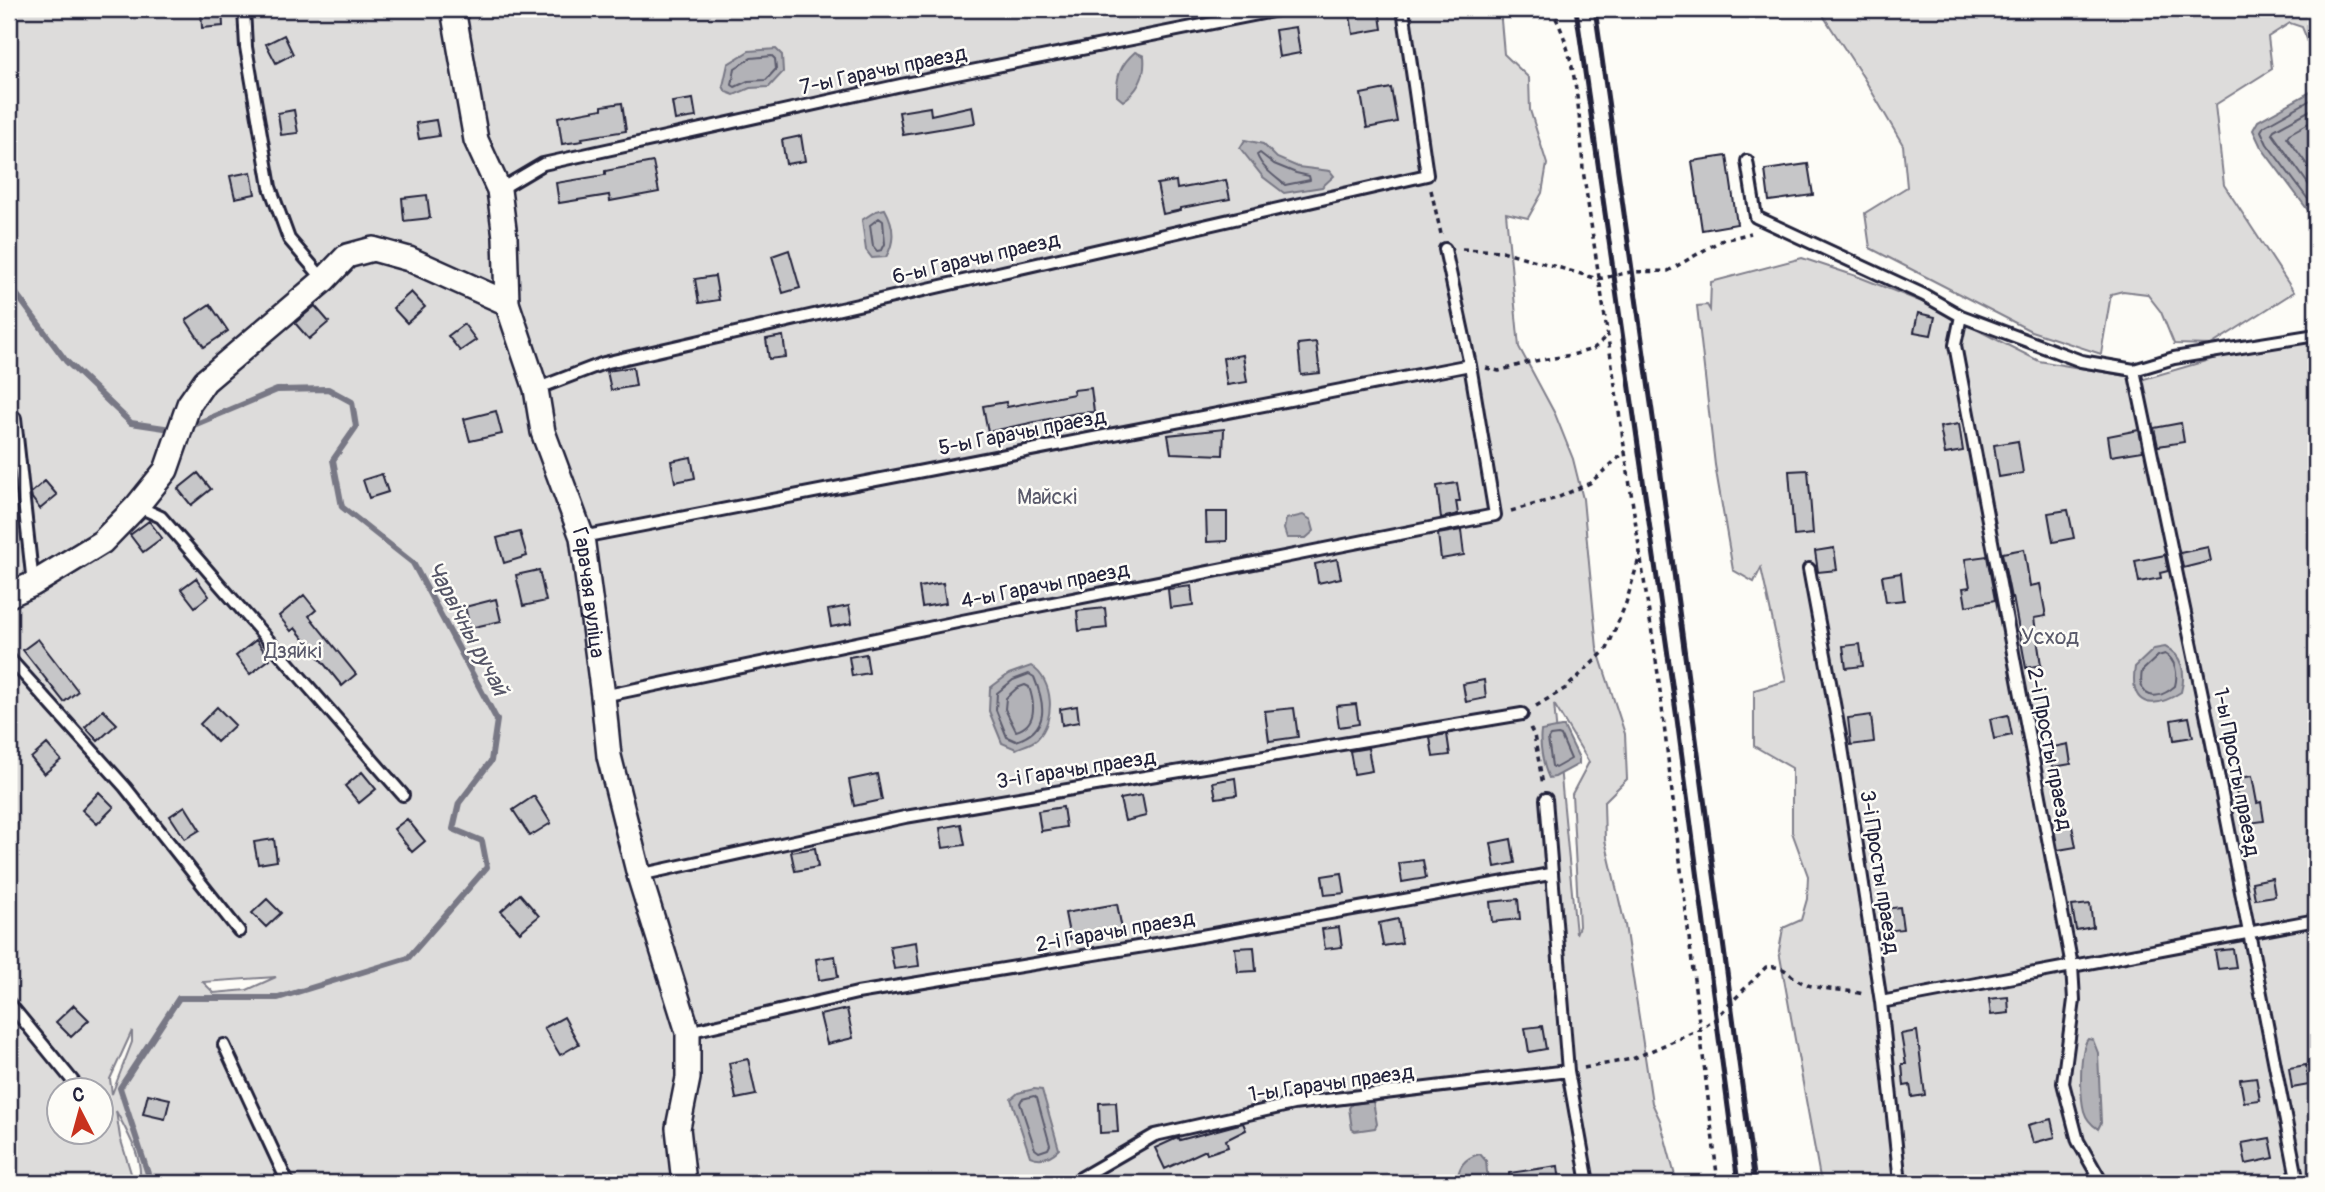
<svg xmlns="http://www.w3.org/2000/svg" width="2325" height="1192" viewBox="0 0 2325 1192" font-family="Pangolin,sans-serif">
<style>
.green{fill:#dddcdb;stroke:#807f8b;stroke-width:2;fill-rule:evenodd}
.water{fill:#b2b2b7;stroke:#787885;stroke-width:2}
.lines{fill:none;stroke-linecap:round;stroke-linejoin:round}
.shore{stroke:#5c5c6d;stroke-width:2}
.stream{stroke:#787885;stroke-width:6}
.building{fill:#c6c6c8;stroke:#22223b;stroke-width:2}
.service-casing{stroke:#22223b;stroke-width:16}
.minor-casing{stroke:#22223b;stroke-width:28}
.path{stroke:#22223b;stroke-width:3.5;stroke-dasharray:5 5;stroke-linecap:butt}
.service{stroke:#fdfcf7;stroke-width:10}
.minor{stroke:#fdfcf7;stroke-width:23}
.rail{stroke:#22223b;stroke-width:5}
.labels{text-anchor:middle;stroke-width:5;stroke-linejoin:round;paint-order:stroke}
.street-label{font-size:21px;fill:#22223b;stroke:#fdfcf7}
.park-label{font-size:21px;fill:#5a5a6b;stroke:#fdfcf7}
.water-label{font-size:23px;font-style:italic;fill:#545466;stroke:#fdfcf7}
</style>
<rect width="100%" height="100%" fill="#fdfcf7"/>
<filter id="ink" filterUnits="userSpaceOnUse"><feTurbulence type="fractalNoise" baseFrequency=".0143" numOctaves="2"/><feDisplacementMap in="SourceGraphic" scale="14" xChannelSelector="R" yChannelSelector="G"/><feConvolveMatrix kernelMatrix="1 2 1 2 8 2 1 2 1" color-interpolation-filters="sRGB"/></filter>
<g filter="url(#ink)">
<path class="green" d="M9 9H1500L1504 54 1529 78 1530 110 1547 164 1542 193 1528 218 1506 213 1519 347 1555 414 1573 459 1583 499 1597 648 1625 734 1627 779 1604 802 1605 840 1625 925 1652 1103 1660 1120 1677 1183H1602L1599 1175V1183H139C145 1161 126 1130 116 1111L120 1137 134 1183H54L42 1178 31 1183H9ZM1554 704 1589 762 1572 794 1579 926 1576 934ZM276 977 247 990 214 993 203 982ZM132 1031V1042L112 1094 110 1079ZM60 1090H102V1132H60Z
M1823 9H2316V53H2313L2302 27 2290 23 2268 37 2272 69 2215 105 2224 185 2294 292 2211 345 2174 344 2161 312 2147 294 2123 291 2111 294 2101 354 2031 331 1870 248 1865 213 1907 187 1903 145 1865 80 1824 17Z
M1802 258 1859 277 1922 302 2039 361 2144 379 2281 339 2316 337V1183H1821L1779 951 1783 928 1801 920 1807 899 1808 876 1792 832V768L1754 746V690L1786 681 1761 568 1754 582 1733 570 1715 465 1697 306 1707 305 1710 310 1711 282Z"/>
<path class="water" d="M776 49 782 55 783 72 769 87 750 88 734 95 726 92 723 86 728 64 749 51Z
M1135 52 1144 56C1146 75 1139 90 1123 101L1117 96C1116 77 1120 65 1135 52Z
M2316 89V221L2261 147 2253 130 2258 121Z
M1245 140 1263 144 1277 158 1298 167 1330 171 1334 176 1322 187 1284 193 1263 177 1240 148Z
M885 209C894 225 895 242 886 257L872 258 866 250 862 220 876 211Z
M1303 515 1311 520 1314 531 1306 538H1287L1284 529 1286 519Z
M2165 647C2183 655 2186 674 2181 692 2152 711 2129 706 2135 667L2154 649Z
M1031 666C1054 680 1056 720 1037 739 1032 744 1022 746 1016 749L1002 743 989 711 990 688 1009 674Z
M1561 727H1564L1579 758V764L1555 777 1549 778C1543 766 1539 744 1541 731Z
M2088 1039 2093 1040 2098 1053 2101 1123 2098 1129C2092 1125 2086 1118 2084 1111 2080 1096 2079 1050 2088 1039Z
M1034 1089 1042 1090 1059 1149C1050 1158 1041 1161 1030 1156L1011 1099 1018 1093Z
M1373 1101 1377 1124 1375 1128 1355 1131 1352 1129 1349 1108 1352 1104Z
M1480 1154 1486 1161 1488 1183H1456C1459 1167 1463 1158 1480 1154Z"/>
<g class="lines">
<path class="shore" d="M772 56 775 59 776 69 766 80 748 81 735 87 732 85 735 68 751 58Z
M2316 97 2264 126 2261 131 2267 144 2316 210
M2316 107 2274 130 2272 133 2316 195
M2316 119 2289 134 2287 137 2316 177
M1260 153 1274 164 1296 173 1309 176 1310 180 1285 185C1274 176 1262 168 1257 155Z
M879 218 883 221 885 244 882 250 877 251 873 246 870 225Z
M2165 654C2176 660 2178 675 2175 686 2157 702 2137 699 2142 671L2158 656Z
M1029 674 1034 677C1045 704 1050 730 1016 741L1007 737 996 710 997 693 1013 680Z
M1025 685 1029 687C1035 704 1037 725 1016 731L1005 709 1006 698 1017 688Z
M1558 735 1561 736 1571 759 1555 768 1552 766 1548 739 1550 736Z
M1034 1096 1037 1098 1050 1145 1048 1149 1039 1152 1035 1149 1020 1103 1022 1099Z"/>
<path class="stream" d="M9 284 66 361 131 423 171 429
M151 1183 120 1088 179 998H278L408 958 487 867 482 841 453 829 459 803 491 761 497 720 413 563 342 507 333 460 356 427 352 402 328 389 277 390 189 427"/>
</g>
<path class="building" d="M222 9 223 26 202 28 201 10Z
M1349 9H1379L1382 29 1353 34Z
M1296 27 1300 53 1279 57 1275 30Z
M284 35 293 54 276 63 266 44Z
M1391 88 1397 122 1367 128 1361 94Z
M693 99 696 117 675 120 672 102Z
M622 103 626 131 582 138 583 141 562 144 558 117 602 109V106Z
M972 106 975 123 903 135 899 112 930 107 931 115Z
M294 110 298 133 281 135 278 113Z
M436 120 439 136 419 139 416 123Z
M801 136 805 161 786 164 782 140Z
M1727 156 1737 224 1702 230 1692 161Z
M653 162 659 192 610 201 609 195 559 203 556 183 605 175V171Z
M1808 164 1813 195 1769 201 1765 170Z
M251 172 255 194 235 198 230 176Z
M1226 180 1230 199 1181 208V210L1163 214 1157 184 1176 181 1177 189Z
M427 195 430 218 404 221 402 198Z
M789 250 800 288 783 293 772 256Z
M715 276 719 300 699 303 695 279Z
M411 292 425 307 407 323 393 308Z
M210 304 228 331 204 347 186 320Z
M315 306 329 322 309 339 295 323Z
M1918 313 1935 317 1931 335 1914 332Z
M464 324 476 340 460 351 448 336Z
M783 336 786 357 769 359 766 339Z
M1316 342 1320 373 1301 375 1298 344Z
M1243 355 1247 382 1227 385 1223 358Z
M633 367 636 386 611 390 607 371Z
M1091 388 1094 412 1077 413 988 432 983 406 1006 402 1007 407 1074 394 1073 390Z
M496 411 502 434 470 441 464 419Z
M2181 423 2184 442 2158 446 2154 428Z
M1959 424 1963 451 1945 454 1940 427Z
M1224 429 1223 455 1171 453 1168 435Z
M2139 430 2143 451 2111 456 2108 436Z
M2018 441 2023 473 1999 477 1994 445Z
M691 457 695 478 675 482 671 461Z
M1808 470 1813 534 1794 536 1789 471Z
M198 473 211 489 191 505 178 489Z
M382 474 388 492 369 498 363 480Z
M45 481 57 495 40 509 32 498 31 493Z
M1457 483 1460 501H1456L1458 514 1441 518 1437 486Z
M2068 510 2074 538 2053 542 2048 513Z
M1206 512H1227V541L1207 542Z
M149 521 162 538 143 552 130 535Z
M1461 530 1464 555 1441 559 1438 534Z
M520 532 527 556 504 563 497 538Z
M2208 547 2211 561 2183 568 2180 553Z
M1834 548 1837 570 1818 572 1815 551Z
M2024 549 2030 586 2040 584 2046 616 2034 618 2041 665 2026 668 2013 597 2011 598 2002 553Z
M2165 555 2168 571 2160 573 2161 578 2139 582 2135 561Z
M1987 556 1995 600 1966 606 1963 588 1970 587 1965 559Z
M1337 559 1341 578 1318 583 1315 564Z
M539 570 546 601 523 606 516 575Z
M1901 573 1904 600 1886 602 1882 576Z
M196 578 209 596 195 607 181 589Z
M943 583 946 603 922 607 919 587Z
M1191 586 1193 605 1170 608 1168 589Z
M304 595 316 610 309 616 356 674 342 686 295 628 291 631 279 616Z
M496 599 501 621 470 628 465 607Z
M849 606 852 623 831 627 828 610Z
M1105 608 1107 628 1079 631 1077 611Z
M38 639 78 691 64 702 23 650Z
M256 640 270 659 250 674 236 656Z
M1860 644 1863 666 1846 668 1843 646Z
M866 654 869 673 852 676 849 657Z
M1484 680 1486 698 1466 702 1463 684Z
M1356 704 1359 724 1339 727 1336 706Z
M1077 706 1079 722 1062 725 1060 709Z
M217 707 235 725 217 742 200 724Z
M1294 708 1298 737 1269 741 1265 711Z
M103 710 117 724 98 741 85 727Z
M1871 715 1874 742 1851 745 1848 718Z
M2008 715 2012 735 1994 739 1990 719Z
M2189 717 2193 737 2174 740 2171 720Z
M1447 734 1450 755 1433 757 1430 737Z
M47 744 61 760 44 774 31 758Z
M2068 744 2071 764 2053 767 2049 748Z
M1368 748 1372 771 1354 774 1350 751Z
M362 772 376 789 359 803 345 786Z
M877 774 882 800 854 806 849 780Z
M2252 776 2257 803 2261 802 2264 821 2242 824 2234 779Z
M1235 778 1237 795 1216 798 1213 782Z
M99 792 114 807 97 824 82 810Z
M1142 795 1146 816 1125 821 1120 799Z
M534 796 551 823 530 836 513 810Z
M185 806 200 830 185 839 170 816Z
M1063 807 1066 827 1041 831 1038 811Z
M407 819 425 841 412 852 394 829Z
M961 824 965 845 943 848 940 828Z
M2072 826 2076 847 2058 850 2054 829Z
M274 839 277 861 258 864 254 842Z
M1511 839 1515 863 1495 867 1491 843Z
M815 848 818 867 795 871 791 852Z
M1423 860 1426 878 1402 882 1399 863Z
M1342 873 1345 893 1325 895 1322 876Z
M2272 878 2275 896 2255 899 2252 882Z
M520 894 539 916 520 932 501 911Z
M267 899 281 913 266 927 252 913Z
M1518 899 1520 919 1492 922 1490 902Z
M1117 904 1122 929 1070 939 1065 913Z
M2090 904 2093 927 2076 930 2072 906Z
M1900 907 1903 929 1886 931 1884 909Z
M1398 919 1402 943 1383 946 1379 923Z
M1339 927 1342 947 1325 949 1322 929Z
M916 942 919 966 894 969 890 946Z
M1254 947 1256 971 1238 972 1235 948Z
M2233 949 2236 967 2218 969 2215 951Z
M835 956 838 977 819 980 816 959Z
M2008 997 2009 1013 1991 1015 1989 999Z
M74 1005 89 1020 71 1037 56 1022Z
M847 1009 853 1038 827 1044 820 1015Z
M564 1017 579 1044 560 1055 544 1028Z
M1542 1026 1546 1049 1529 1052 1525 1028Z
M1917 1031 1925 1095 1912 1097 1910 1085 1904 1086 1902 1064H1906L1901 1034Z
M748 1059 756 1095 736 1099 729 1063Z
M2306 1065 2309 1085 2292 1088 2289 1068Z
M2256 1077 2260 1100 2244 1102 2240 1079Z
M148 1094 170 1099 165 1119 143 1114Z
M1116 1102 1118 1132 1100 1133 1099 1103Z
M2051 1119 2055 1137 2033 1143 2028 1125Z
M1243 1123 1246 1130 1226 1140 1228 1147 1207 1154 1206 1150 1165 1169 1155 1148 1175 1139 1179 1138 1180 1140Z
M2270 1138 2274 1158 2246 1164 2242 1143Z
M1558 1166 1560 1183H1509V1173Z"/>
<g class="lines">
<defs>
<path id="service" d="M244 9 246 47 270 187 289 239 324 280
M1747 161 1756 217 1924 295 1961 316 2081 361 2134 370 2174 358 2316 335
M499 190 543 164 901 85 1283 9
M1961 316 1955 345 2072 966 2074 1000 2063 1083 2078 1141 2102 1183
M2134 370 2209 728 2298 1183
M536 389 604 363 1427 175 1403 9
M15 418 33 584
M137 506 161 517 403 795
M582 537 1470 365
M1809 569 1841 741 1881 1002 1900 1183
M9 658 125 787 239 931
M603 696 962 621 1495 515 1470 365 1445 249
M1546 799 1568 1071 1588 1183
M639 875 905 817 1522 714
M1881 1002 2316 920
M9 1003 76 1085
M688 1032 857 993 1162 943 1550 874
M224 1045 288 1183
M1072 1183 1155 1135 1293 1104 1568 1071"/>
<g id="minor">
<path id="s1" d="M453 9 476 140 499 190 505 237 507 303 536 389 543 432 582 537 603 696 609 756 639 875 688 1032V1078L678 1128 684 1183"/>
<path d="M9 595 33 584 102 542 137 506 166 470 189 404 205 381 324 280 347 256 373 249 409 259 507 303"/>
</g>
</defs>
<use href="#service" class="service-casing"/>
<use href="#minor" class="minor-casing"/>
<path class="path" d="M1551 9C1577 53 1580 119 1583 170L1658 674 1718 1183
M1431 190 1441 234
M1462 249 1502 251 1598 279 1631 272 1668 271 1720 241 1751 233
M1486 368 1499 371 1529 362 1572 355 1593 349 1609 335
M1511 511 1557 498 1590 483 1626 451
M1536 706 1566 688 1607 649 1626 603 1640 555
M1530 728 1534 735 1543 785
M1584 1068 1632 1059 1701 1029 1716 1018 1766 967C1786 965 1787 974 1801 982 1815 990 1846 989 1863 994"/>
<use href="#service" class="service"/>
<use href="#minor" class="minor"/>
<path class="rail" d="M1576 9 1677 719 1738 1183
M1595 9 1659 460 1755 1183"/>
</g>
</g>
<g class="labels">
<g class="street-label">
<text transform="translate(883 70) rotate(-12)" y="7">7-ы Гарачы праезд</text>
<text transform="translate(976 258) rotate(-13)" y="7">6-ы Гарачы праезд</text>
<text transform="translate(1022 432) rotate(-11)" y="7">5-ы Гарачы праезд</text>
<text transform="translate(1045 585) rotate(-11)" y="7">4-ы Гарачы праезд</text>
<text dy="7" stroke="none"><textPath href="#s1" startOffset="604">Гарачая вуліца</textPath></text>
<text transform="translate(2050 749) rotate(79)" y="7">2-і Просты праезд</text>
<text transform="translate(1076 769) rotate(-9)" y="7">3-і Гарачы праезд</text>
<text transform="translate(2237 772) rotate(79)" y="7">1-ы Просты праезд</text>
<text transform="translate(1880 872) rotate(81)" y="7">3-і Просты праезд</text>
<text transform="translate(1115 931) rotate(-10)" y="7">2-і Гарачы праезд</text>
<text transform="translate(1331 1083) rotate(-8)" y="7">1-ы Гарачы праезд</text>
</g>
<g class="park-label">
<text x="1047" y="504">Майскі</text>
<text x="2050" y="644">Усход</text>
<text x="293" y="658">Дзяйкі</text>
</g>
<g class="water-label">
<text transform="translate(468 628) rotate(62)" y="8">Чарвічны ручай</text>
</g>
</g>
<rect width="2325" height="1192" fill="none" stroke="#fdfcf7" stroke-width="35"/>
<rect x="18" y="18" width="2290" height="1157" fill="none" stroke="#22223b" stroke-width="2.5" filter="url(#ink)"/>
<g transform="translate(80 1111) rotate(354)"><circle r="33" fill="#fdfcf7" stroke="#a5a5ac" stroke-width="2"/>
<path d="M0-5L12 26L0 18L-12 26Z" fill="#c8321e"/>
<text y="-10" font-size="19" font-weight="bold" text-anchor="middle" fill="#22223b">С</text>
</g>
</svg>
